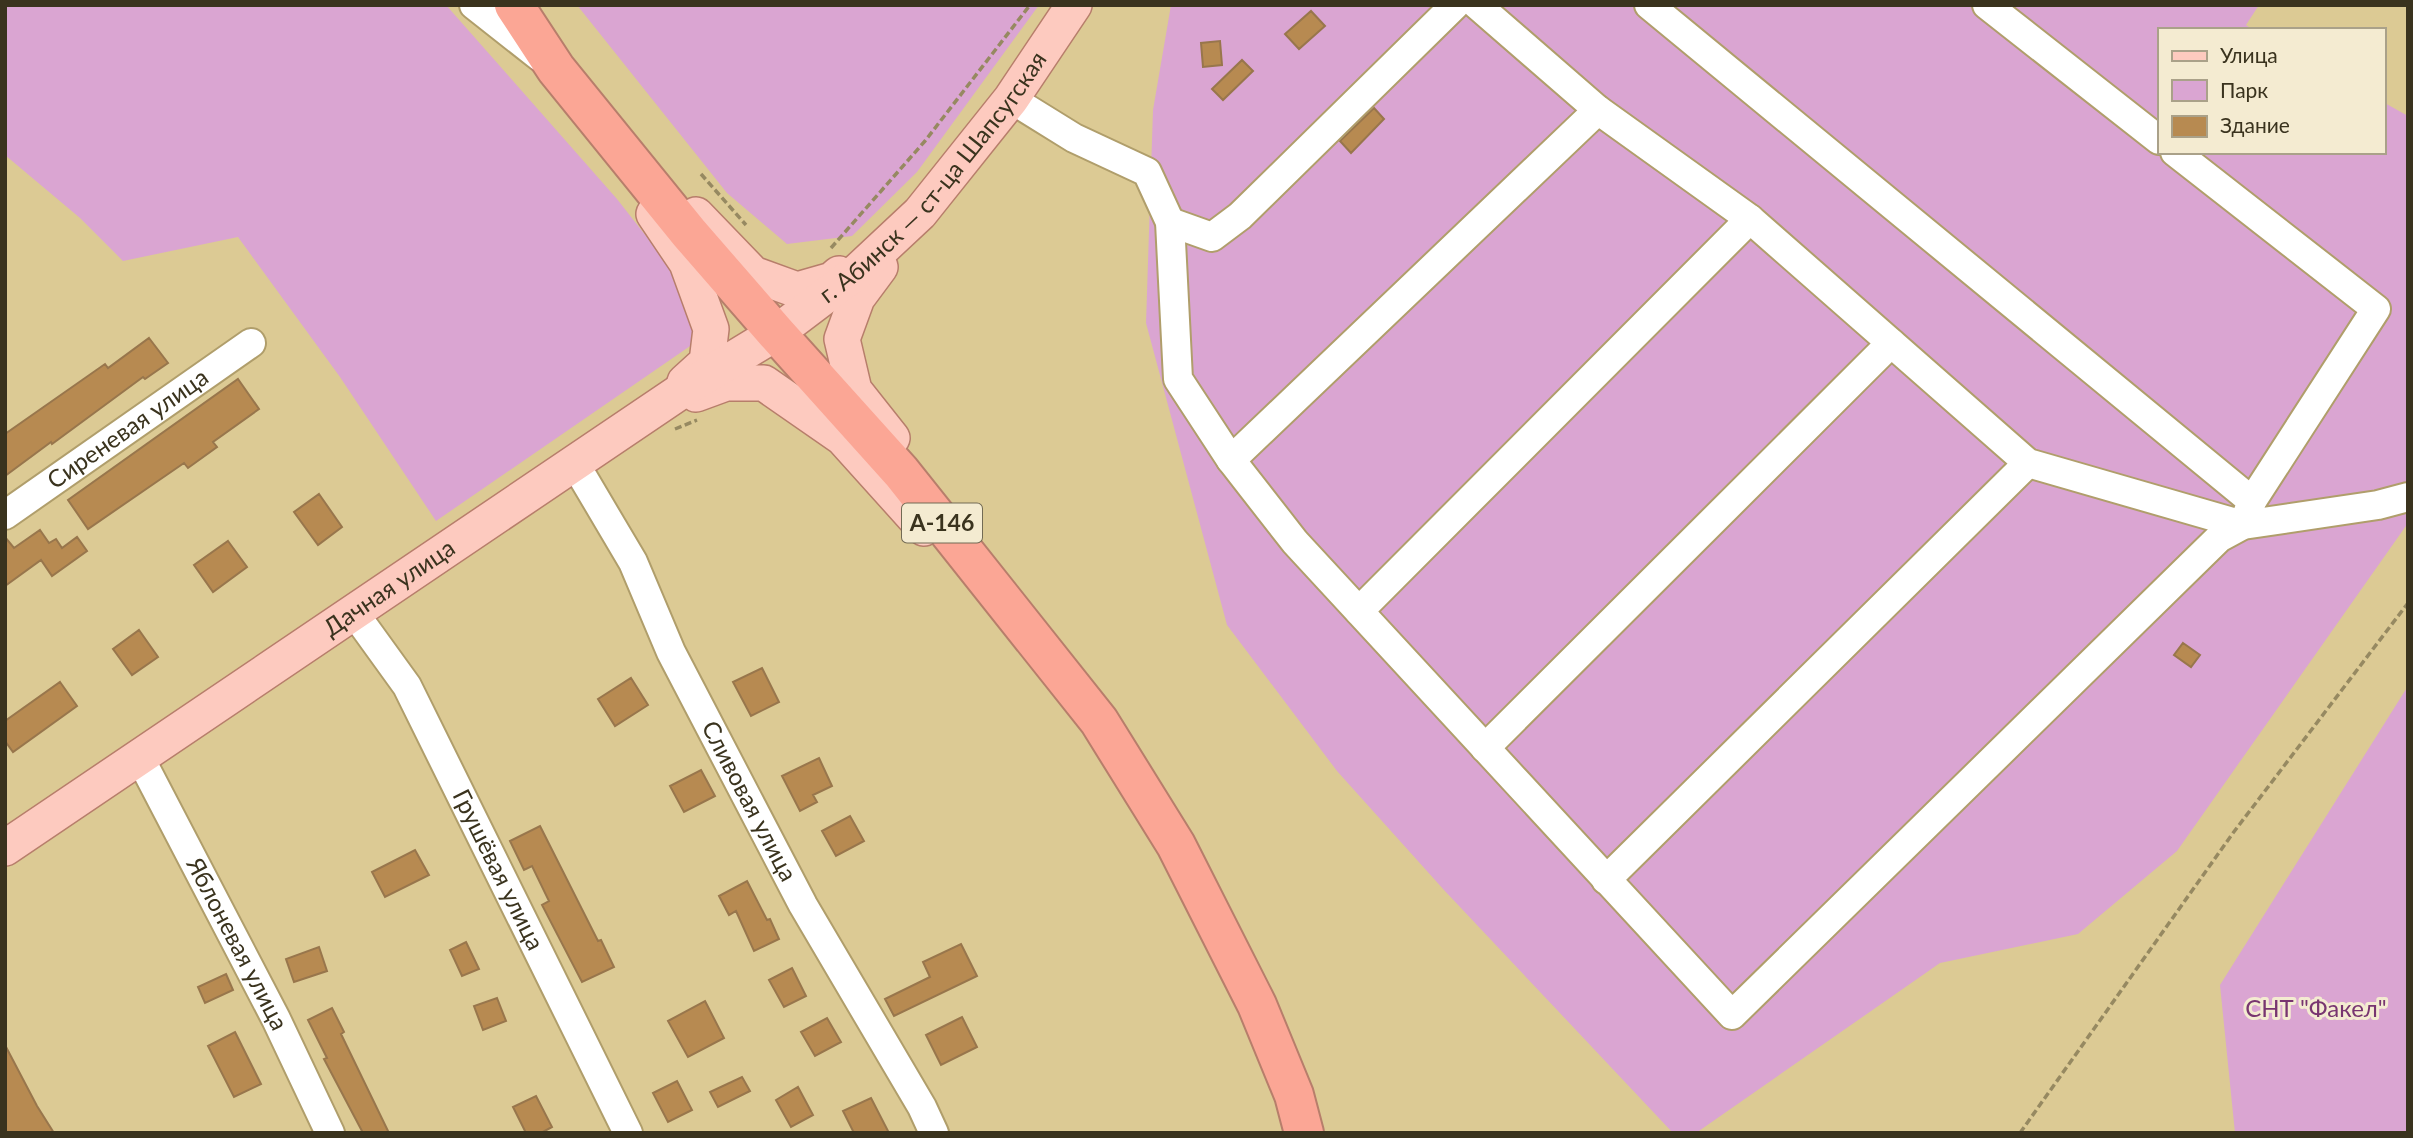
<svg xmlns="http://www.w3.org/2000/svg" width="2413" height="1138" viewBox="0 0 2413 1138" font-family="Lato,sans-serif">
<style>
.green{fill:#daa5d2}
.building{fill:#b78a51;stroke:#98764c;stroke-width:2}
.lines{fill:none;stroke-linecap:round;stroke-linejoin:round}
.minor-casing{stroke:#b09e6b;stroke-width:32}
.major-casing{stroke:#b77e6b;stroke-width:38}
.highway-casing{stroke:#b77e6b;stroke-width:42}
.path{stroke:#968961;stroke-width:3.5;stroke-dasharray:7 3.5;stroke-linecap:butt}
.minor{stroke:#fff;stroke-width:28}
.major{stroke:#fdcabf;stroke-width:35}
.highway{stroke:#fba695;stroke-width:38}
.labels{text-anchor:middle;stroke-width:6;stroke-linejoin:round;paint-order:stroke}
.shield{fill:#f4ebd1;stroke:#726a54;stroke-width:2}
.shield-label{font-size:23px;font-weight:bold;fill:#3a331e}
.street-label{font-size:24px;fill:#3a331e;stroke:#f4ebd1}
.park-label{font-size:24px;fill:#783570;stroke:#f4ebd1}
</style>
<rect width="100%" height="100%" fill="#dcca94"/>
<path class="green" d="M5 5H446L617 199 697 301 696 342 436 521 340 377 238 237 123 261 80 218 5 155Z
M577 5H1039L917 172 852 236 787 244 727 193Z
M1171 5H2259L2246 25 2253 30H2159V152H2383V102L2408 116V523L2177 851 2078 934 1940 963 1696 1133H1673L1444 890 1337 771 1227 625 1146 323 1153 110Z
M2408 686V1133H2235L2220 985Z"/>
<path class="building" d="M1311 11 1325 26 1299 49 1285 34Z
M1220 41 1222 65 1203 67 1201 43Z
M1242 60 1253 71 1223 100 1212 89Z
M1374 108 1384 119 1351 153 1340 141Z
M149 338 168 363 145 379 143 377 52 444 51 442 5 476V434L105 364 108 368Z
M238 379 259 409 213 442 217 447 188 468 184 463 88 529 68 500Z
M319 494 342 527 318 545 294 512Z
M40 530 49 543 56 539 62 548 77 537 87 551 52 576 41 560 5 586V537L14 548Z
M228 541 247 567 213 592 194 565Z
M139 630 158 657 132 675 113 649Z
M2183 643 2200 655 2191 667 2174 655Z
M762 668 779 702 751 716 733 682Z
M631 678 648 705 615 726 598 699Z
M60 682 77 706 13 752 5 741V721Z
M819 758 832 786 813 795 817 802 800 811 782 776Z
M701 770 715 796 684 812 670 786Z
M850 816 864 841 836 856 822 831Z
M540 826 598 941 601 940 614 967 582 982 542 905 549 901 532 866 524 870 510 841Z
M415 850 429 875 385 897 372 872Z
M747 881 767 920 770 919 779 939 754 951 736 911 729 915 719 896Z
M466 942 479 969 462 976 450 950Z
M961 944 977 976 894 1016 885 999 930 977 923 962Z
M319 947 327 971 294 982 286 959Z
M792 968 806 996 784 1007 769 980Z
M226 974 233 990 205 1003 198 987Z
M497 998 506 1021 483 1030 474 1006Z
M705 1001 724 1038 688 1057 668 1021Z
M332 1008 344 1032 341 1034 389 1133H363L324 1059 327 1058 308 1020Z
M962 1017 977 1047 941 1065 926 1035Z
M827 1018 841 1042 815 1056 801 1032Z
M235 1032 261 1084 234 1097 208 1046Z
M5 1045 37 1106 54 1133H5Z
M742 1077 750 1091 718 1107 710 1092Z
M677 1081 692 1110 668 1122 653 1093Z
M798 1087 813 1115 791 1127 776 1100Z
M536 1096 552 1127 541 1133H526L513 1107Z
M871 1098 889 1133H854L843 1111Z"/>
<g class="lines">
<defs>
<g id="minor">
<path d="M474 5 540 57"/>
<path d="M1477 5 1598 110 1750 219 2028 463 2243 525 2252 501 1649 5"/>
<path d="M1987 5 2159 140"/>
<path d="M1011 99 1074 138 1147 172 1170 222 1178 379 1231 460 1295 542 1732 1015 2219 538 2243 525 2378 505 2408 497"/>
<path d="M2175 152 2376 309 2252 501"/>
<path d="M1170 222 1212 237 1240 216 1455 5"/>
<path d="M1231 460 1598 110"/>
<path id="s1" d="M575 464 633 562 671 652 803 905 922 1107 934 1133"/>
<path id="s2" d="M5 515 251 343"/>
<path d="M1359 611 1750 219"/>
<path id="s3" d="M355 614 407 686 628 1133"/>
<path d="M1485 748 1891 343"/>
<path id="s4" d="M139 756 276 1019 330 1133"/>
<path d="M1606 880 2028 463"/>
</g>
<g id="major">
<path d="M654 214 687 263 711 329 707 362 685 382"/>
<path d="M696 215 753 274 797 290 832 280 839 274"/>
<path d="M880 267 857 298 842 339 854 390 892 438"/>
<path d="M696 394 726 383H764L843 438 924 528"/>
<path id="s5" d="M5 848 684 389 776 333 858 271 920 213 1011 99 1074 5"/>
</g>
<path id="highway" d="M514 5 556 69 689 233 776 333 901 472 1099 721 1176 845 1257 1005 1294 1095 1304 1133"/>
</defs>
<use href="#minor" class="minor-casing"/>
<use href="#major" class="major-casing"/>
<use href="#highway" class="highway-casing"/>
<path class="path" d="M701 174 746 225
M831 248 925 141 1030 5
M675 429 697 420
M2020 1133 2233 833 2408 603"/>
<use href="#minor" class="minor"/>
<use href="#major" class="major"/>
<use href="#highway" class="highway"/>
</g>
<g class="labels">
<rect class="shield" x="902" y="503.5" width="80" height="39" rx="5"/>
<g class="shield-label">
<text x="942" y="531">А-146</text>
</g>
<g class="street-label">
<text dy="8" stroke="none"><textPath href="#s5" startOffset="1150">г. Абинск — ст-ца Шапсугская</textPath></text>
<text dy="8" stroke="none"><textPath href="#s2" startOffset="150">Сиреневая улица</textPath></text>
<text dy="8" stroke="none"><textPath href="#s5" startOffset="464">Дачная улица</textPath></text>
<text dy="8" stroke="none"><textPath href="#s1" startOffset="380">Сливовая улица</textPath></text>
<text dy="8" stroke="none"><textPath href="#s3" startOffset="294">Грушёвая улица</textPath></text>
<text dy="8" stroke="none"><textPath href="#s4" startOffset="212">Яблоневая улица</textPath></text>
</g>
<g class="park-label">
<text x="2316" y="1017">СНТ "Факел"</text>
</g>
</g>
<rect width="2413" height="1138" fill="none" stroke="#3a331e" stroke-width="14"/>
<rect x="2158" y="28" width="228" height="126" fill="#f4ebd1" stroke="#aaa189" stroke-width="2"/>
<rect x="2172" y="51" width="35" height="10" fill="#fdcabf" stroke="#aaa189" stroke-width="2"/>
<text x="2220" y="63" font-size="21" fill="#3a331e">Улица</text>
<rect x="2172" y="80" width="35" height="21" fill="#daa5d2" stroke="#aaa189" stroke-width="2"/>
<text x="2220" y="98" font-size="21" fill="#3a331e">Парк</text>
<rect x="2172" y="116" width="35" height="21" fill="#b78a51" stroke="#aaa189" stroke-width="2"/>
<text x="2220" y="133" font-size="21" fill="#3a331e">Здание</text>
</svg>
